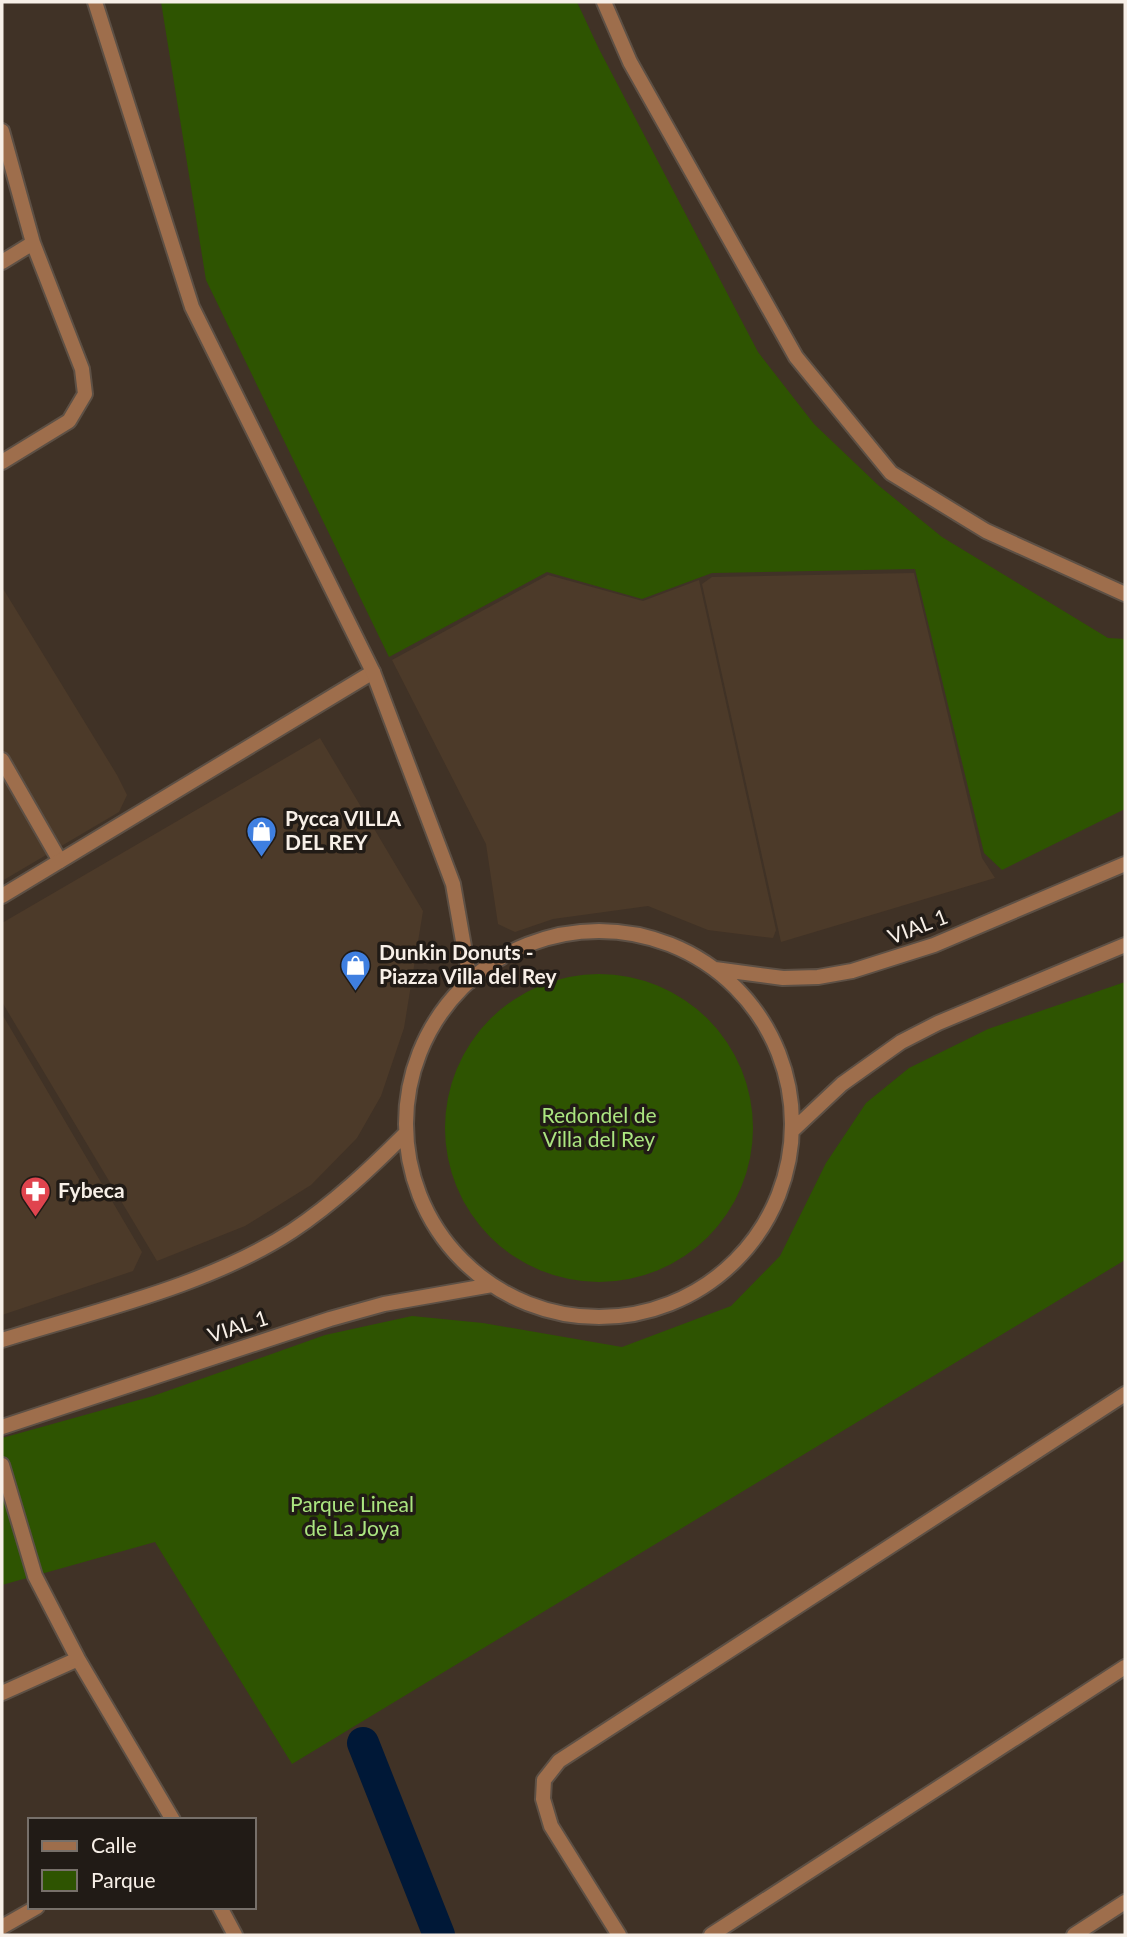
<svg xmlns="http://www.w3.org/2000/svg" width="1127" height="1937" viewBox="0 0 1127 1937" font-family="Lato,sans-serif">
<style>
.built{fill:#4c3a29}
.green{fill:#2e5401}
.lines{fill:none;stroke-linecap:round;stroke-linejoin:round}
.canal{stroke:#001837;stroke-width:32}
.service-casing{stroke:#5d5045;stroke-width:18}
.minor-casing{stroke:#5d5045;stroke-width:18}
.tertiary-casing{stroke:#5d5045;stroke-width:18}
.service{stroke:#9e6e4c;stroke-width:14}
.minor{stroke:#9e6e4c;stroke-width:14}
.tertiary{stroke:#9e6e4c;stroke-width:14}
.labels{text-anchor:middle;stroke-width:7;stroke-linejoin:round;paint-order:stroke}
.poi-label{font-size:21px;font-weight:bold;fill:#f7efe7;stroke:#211b16;text-anchor:start}
.street-label{font-size:21px;fill:#f7efe7;stroke:#211b16}
.park-label{font-size:21px;fill:#abe580;stroke:#211b16}
</style>
<rect width="100%" height="100%" fill="#403226"/>
<path class="built" d="M914 573 982 858 995 878 781 942 702 584 712 577Z
M548 575 643 601 699 580 776 930 773 938 708 930 648 906 553 919 515 932 498 924 486 844 392 660Z
M2 587 117 775 127 795 119 812 2 881Z
M320 738 423 911 404 1028 381 1096 357 1138 311 1185 245 1226 157 1261 2 1002V923Z
M2 1014 142 1252 133 1271 2 1315Z"/>
<path class="green" d="M161 2H577L599 49 758 352 814 424 878 485 942 537 1108 638 1125 639V809L1002 870 984 853 915 569 712 573 642 599 547 572 389 657 206 280Z
M445 1128a154 154 0 1 1 308 0a154 154 0 1 1-308 0Z
M1125 982V1260L292 1764 155 1542 2 1585V1438L153 1396 325 1335 412 1316 483 1323 622 1347 731 1306 780 1256 826 1163 866 1103 909 1068 988 1029Z"/>
<g class="lines">
<path class="canal" d="M363 1743 439 1935"/>
<defs>
<path id="service" d="M2 760 60 861"/>
<path id="minor" d="M2 131 33 243 82 369 85 394 69 421 2 462
M2 262 33 243
M2 896 373 672
M2 1465 35 1576 78 1659 173 1820
M2 1693 78 1659
M220 1907 235 1935
M2 1927 37 1907
M619 1935 551 1826 543 1799 544 1780 559 1761 1125 1394
M711 1935 1125 1667
M1074 1935 1125 1902"/>
<path id="tertiary" d="M95 2 192 307 373 672 453 884 470 981
M604 2 630 62 796 357 891 473 986 531 1125 594
M406 1124a193 193 0 1 1 386 0a193 193 0 1 1-386 0Z
M715 969 783 978 818 977 852 971 934 945 1125 864
M792 1131 842 1084 901 1042 938 1023 1125 945
M2 1340C95 1311 210 1285 292 1231 334 1203 370 1169 406 1133
M2 1427 330 1319 384 1304 492 1285"/>
</defs>
<use href="#service" class="service-casing"/>
<use href="#minor" class="minor-casing"/>
<use href="#tertiary" class="tertiary-casing"/>
<use href="#service" class="service"/>
<use href="#minor" class="minor"/>
<use href="#tertiary" class="tertiary"/>
</g>
<defs>
<symbol id="shop-pin" viewBox="-11 -11 22 30"><path d="M0 17L-7.5 6A9.5 9.5 0 1 1 7.5 6Z" fill="#3f7fe0" stroke="#211b16"/><path d="M-5-2.5h2.3a2.7 3.5 0 0 1 5.4 0H5L5.5 6h-11ZM-1.5-2.5h3a1.5 2.3 0 0 0-3 0Z" fill="#fff"/></symbol>
<symbol id="pharmacy-pin" viewBox="-11 -11 22 30"><path d="M0 17L-7.5 6A9.5 9.5 0 1 1 7.5 6Z" fill="#e0444e" stroke="#211b16"/><path d="M-2-6h4v4h4v4h-4v4h-4v-4h-4v-4h4Z" fill="#fff"/></symbol>
</defs>
<g fill-rule="evenodd">
<use href="#shop-pin" x="244" y="814" width="35" height="47"/>
<use href="#shop-pin" x="338" y="948" width="35" height="47"/>
<use href="#pharmacy-pin" x="18" y="1174" width="35" height="47"/>
</g>
<g class="labels">
<g class="poi-label">
<text x="285" y="826">Pycca VILLA<tspan x="285" dy="24">DEL REY</tspan></text>
<text x="379" y="960">Dunkin Donuts -<tspan x="379" dy="24">Piazza Villa del Rey</tspan></text>
<text x="58" y="1198">Fybeca</text>
</g>
<g class="street-label">
<text transform="translate(918 927) rotate(-21)" y="7">VIAL 1</text>
<text transform="translate(238 1327) rotate(-18)" y="7">VIAL 1</text>
</g>
<g class="park-label">
<text x="599" y="1123">Redondel de<tspan x="599" dy="24">Villa del Rey</tspan></text>
<text x="352" y="1512">Parque Lineal<tspan x="352" dy="24">de La Joya</tspan></text>
</g>
</g>
<rect width="1127" height="1937" fill="none" stroke="#f7efe7" stroke-width="7"/>
<rect x="28" y="1818" width="228" height="91" fill="#211b16" stroke="#77706a" stroke-width="2"/>
<rect x="42" y="1841" width="35" height="10" fill="#9e6e4c" stroke="#77706a" stroke-width="2"/>
<text x="91" y="1853" font-size="21" fill="#f7efe7">Calle</text>
<rect x="42" y="1870" width="35" height="21" fill="#2e5401" stroke="#77706a" stroke-width="2"/>
<text x="91" y="1888" font-size="21" fill="#f7efe7">Parque</text>
</svg>
